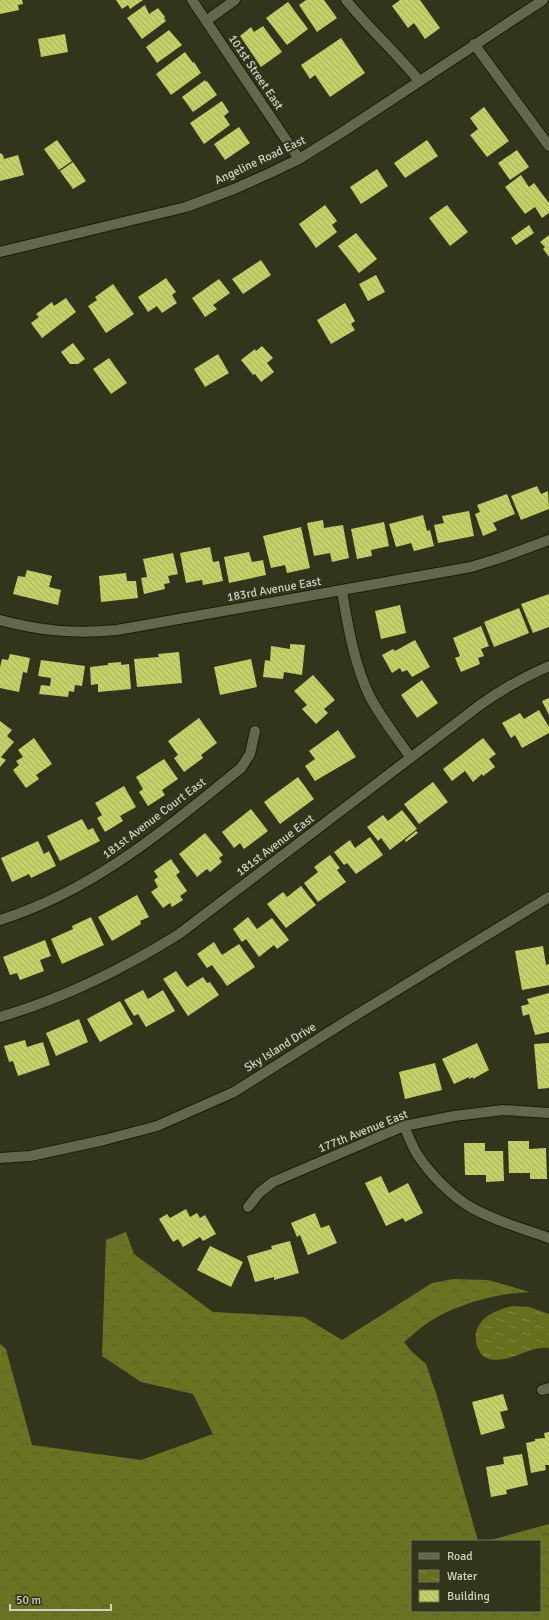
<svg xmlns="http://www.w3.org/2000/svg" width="549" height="1620" viewBox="0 0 549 1620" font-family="Signika,sans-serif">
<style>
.forest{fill:url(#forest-crowns)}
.water{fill:url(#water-ripples)}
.building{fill:url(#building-back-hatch)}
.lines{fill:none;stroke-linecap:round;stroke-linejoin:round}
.minor-casing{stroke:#1a1c05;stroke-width:12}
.minor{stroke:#63674c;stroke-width:10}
.labels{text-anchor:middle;stroke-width:4;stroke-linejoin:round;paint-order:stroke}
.street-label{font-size:12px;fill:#d0d3c4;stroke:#32351c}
</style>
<defs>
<pattern id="forest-crowns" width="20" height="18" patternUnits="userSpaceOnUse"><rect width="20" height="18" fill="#6a7322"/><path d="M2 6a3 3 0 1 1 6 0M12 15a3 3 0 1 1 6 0" fill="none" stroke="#565c2d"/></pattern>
<pattern id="water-ripples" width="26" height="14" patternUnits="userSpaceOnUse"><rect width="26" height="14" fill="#676f1d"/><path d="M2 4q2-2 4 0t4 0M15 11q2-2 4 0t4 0" fill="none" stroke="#838947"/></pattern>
<pattern id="building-back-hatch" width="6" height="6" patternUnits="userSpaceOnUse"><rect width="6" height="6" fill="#c3d068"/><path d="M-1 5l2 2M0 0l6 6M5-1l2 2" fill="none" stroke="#a8b35f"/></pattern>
</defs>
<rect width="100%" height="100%" fill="#32351c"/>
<path class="forest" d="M126 1232 134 1254 213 1312 304 1317 342 1340 432 1283 453 1279 488 1280 530 1292C497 1293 453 1305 426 1324 418 1330 411 1336 404 1342L412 1352 426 1364 438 1399 478 1541H412V1611H540V1541H487L549 1524V1620H0V1344L6 1349 32 1445 141 1460 213 1434 193 1394 141 1382 102 1356 106 1240Z"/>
<path class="water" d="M513 1306 529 1307 549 1314V1348C528 1345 508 1366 486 1358 481 1356 479 1350 477 1346 470 1321 493 1310 513 1306Z"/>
<path class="building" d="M0 0H22L23 4 18 5 19 10 0 14Z
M116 0H143L130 9 128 5 122 9Z
M306 0H324L337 18 317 32 299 5Z
M400 0H420L440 28 425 39 414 23 408 28 392 6Z
M288 2 308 29 287 45 266 18Z
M145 5 149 14 158 8 165 17 164 18 166 21 142 39 127 18Z
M263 26 282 52 261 67 240 36 251 27 254 32Z
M169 30 182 45 157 63 146 47Z
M65 34 68 52 41 57 38 39Z
M341 38 365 73 330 97 315 75 310 79 301 65Z
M185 52 193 63 194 62 201 73 171 95 156 74Z
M205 80 206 82 207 81 217 95 193 112 182 97Z
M222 101 229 112 224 116 230 125 204 144 190 123Z
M484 107 509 141 487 157 470 135 478 129 470 118Z
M239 127 250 143 225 160 214 144Z
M57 140 72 161 59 170 44 149Z
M427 140 438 156 405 178 394 163Z
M517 150 529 167 510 180 498 163Z
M0 153 3 155 4 159 18 155 24 175 0 181Z
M73 162 86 181 73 189 60 171Z
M377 169 388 186 361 204 350 187Z
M521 175 529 187 534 183 549 203V213L542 218 535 207 525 214 505 187Z
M325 205 337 221 332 225 337 232 316 248 299 224Z
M447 205 468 232 450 246 429 218Z
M529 225 534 233 516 245 511 238Z
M356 233 377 259 359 273 338 246Z
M549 235V257L543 249 545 247 540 242Z
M261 260 271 275 243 294 232 279Z
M376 275 385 292 368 301 359 284Z
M166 278 176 292 172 295 177 303 162 313 157 306 148 312 138 297Z
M219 279 230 293 213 305 217 309 205 317 192 298Z
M113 284 134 314 106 333 88 306 97 300 95 297Z
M66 298 76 312 42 338 31 323 39 317 36 314 52 302 54 306Z
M345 303 355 321 351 324 355 330 331 344 317 320Z
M73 343 85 359 78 364H70L61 352Z
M262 346 273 358 267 363 274 372 261 382 255 374 253 375 241 360 255 349 256 351Z
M218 354 229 373 205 387 194 369Z
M109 358 127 383 111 394 93 369Z
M537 486 541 494 548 491 549 509 521 520 511 496Z
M507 494 515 514 493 523 497 530 483 536 475 514 480 512 477 505Z
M469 511 474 536 438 543 434 525 444 523 442 516Z
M423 515 427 531 430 530 434 546 414 551 411 543 396 547 389 524Z
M323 520 324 528 343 525 349 558 332 562 330 553 314 556 307 523Z
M384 522 389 546 371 550 372 556 357 559 351 529Z
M301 527 310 568 287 573 285 565 271 568 263 536Z
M210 547 213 562 219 561 223 581 203 585 202 580 186 583 180 553Z
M249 552 252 562 263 560 266 575 229 583 224 557Z
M173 553 178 574 168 576 170 583 164 584 165 589 144 594 141 578 147 577 143 559Z
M27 570 52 576 49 587 61 590 58 605 13 594 18 576 25 577Z
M126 573 127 581H136L138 598 101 602 99 576Z
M549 594V627L533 633 521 604Z
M400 605 406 633 381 639 375 611Z
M519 608 529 633 494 647 484 622Z
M481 626 489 646 481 649 484 656 478 658 480 664 461 672 455 658 460 656 453 638Z
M415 640 430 667 412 677 407 670 402 672 400 668 392 673 382 655 393 649 395 651Z
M290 644 305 645 302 675 284 672 283 679 263 677 265 660 270 661 271 646 290 649Z
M179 652 182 683 137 687 134 659 159 657 158 654Z
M10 654 30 658 27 673 23 672 19 692 0 688V667L2 659 8 660Z
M251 659 257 687 220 695 214 667Z
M41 660 85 666 82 686 75 685 74 692 69 691 68 697 39 694 41 685 50 686 51 678 38 676Z
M121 662V665L129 664 131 689 98 692V684L91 685 90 667 108 665V663Z
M313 675 335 700 324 709 328 713 316 724 302 709 307 705 294 691Z
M422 680 438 703 417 718 401 695Z
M549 698V715L542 701Z
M539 710 549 727V733L522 748 515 735 511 738 502 723 520 713 524 719Z
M199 718 217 743 201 755 203 758 184 772 174 758 178 755 168 741Z
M0 721 12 730 7 736 14 742 1 757 6 760 0 767Z
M338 730 356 757 315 781 305 766 315 759 309 751Z
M34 738 52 764 36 775 39 779 26 788 13 770 19 765 16 761 23 757 18 750Z
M483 738 496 754 489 759 495 767 483 776 482 774 473 782 465 771 452 781 443 769Z
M164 759 178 779 162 790 165 795 148 806 139 792 143 789 136 777Z
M298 777 314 799 280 824 264 802Z
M433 782 448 802 419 824 404 804Z
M124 786 136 807 120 816 123 821 105 832 97 818 102 815 95 803Z
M251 809 268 831 244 849 240 843 234 848 222 832Z
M402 810 417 829 390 850 381 838 378 841 367 827 383 815 388 821Z
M82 819 88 830 93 828 100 841 60 861 47 836Z
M416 831 418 833 406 842 405 840Z
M205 833 223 855 219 858 222 862 210 872 207 869 197 877 179 854Z
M370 837 383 855 356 874 347 863 344 865 334 852 350 840 355 848Z
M38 841 44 854 49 851 56 866 31 878 29 874 12 882 1 858Z
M330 855 340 868 337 870 346 882 318 902 304 883 318 872 314 867Z
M171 859 180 872 176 875 187 891 180 896 183 900 172 907 170 903 163 908 151 892 158 887 154 880 158 877 154 871Z
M301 886 316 905 286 928 267 904 283 892 287 897Z
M137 895 149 917 140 921 141 924 112 941 98 917Z
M91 917 104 945 62 964 51 939 73 929 72 926Z
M248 917 257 929 272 918 289 940 277 949 274 945 259 957 246 939 242 942 233 929Z
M45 940 51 956 40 960 44 971 20 980 17 973 10 975 3 957Z
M214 942 222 955 239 944 255 967 227 986 212 965 207 968 197 954Z
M543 946 546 965 549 964V985L522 990 515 951Z
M176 971 187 987 203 977 207 983 210 982 219 995 188 1016 163 979Z
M143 990 148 999 163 990 175 1011 146 1027 138 1014 134 1016 124 1000Z
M549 993V1032L535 1035 529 1014 523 1016 521 1006 529 1004 527 999Z
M120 1001 133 1024 100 1042 87 1019Z
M79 1019 88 1042 56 1056 46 1033Z
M25 1040 27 1047 43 1042 50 1065 18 1076 13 1061 9 1062 4 1046Z
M477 1043 489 1070 473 1079V1077L469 1079V1077L454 1084 442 1059Z
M549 1043V1088L538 1089 534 1044Z
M435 1063 442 1090 405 1099 399 1072Z
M508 1141H529V1149L546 1148 547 1179H530V1173H509Z
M464 1143H485V1151H503L504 1181 486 1182V1175H465Z
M381 1176 389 1193 408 1183 423 1213 405 1222 403 1218 386 1226 365 1183Z
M186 1209 190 1217 197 1213 200 1218 205 1215 216 1234 203 1241 200 1237 183 1247 178 1239 173 1242 159 1219 167 1214 170 1218Z
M315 1213 321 1228 329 1225 337 1243 308 1255 300 1235 297 1237 291 1223Z
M290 1241 299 1273 274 1280V1277L255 1282 247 1256 272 1249 271 1246Z
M210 1246 243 1262 231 1287 197 1270Z
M503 1394 508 1410 500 1412 505 1428 481 1435 472 1402Z
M549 1432V1465H545L546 1470 531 1473 526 1443 535 1441V1439L545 1438 544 1433Z
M522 1454 528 1485 506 1490 507 1494 491 1497 486 1467 504 1464 503 1457Z"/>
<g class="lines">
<defs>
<path id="minor" d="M192 0 299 159
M346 0C369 29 397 53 419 81
M206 21 235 0
M474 44 549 146
M0 252 186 207 234 189 270 173 299 159 341 133 543 0
M342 591C348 627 354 664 370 697 382 719 397 738 411 758
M0 620C42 631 74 634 117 630L471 567 500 558 549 540
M0 920C95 890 165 829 241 768L250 754 255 731
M0 1017C65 998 123 969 179 934L480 705C502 689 524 677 549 666
M404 1126C408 1135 412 1146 417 1154 430 1174 453 1198 474 1209 498 1222 524 1229 549 1238
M0 1158 30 1156 104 1140 157 1126 234 1092 348 1020 549 897
M248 1207 259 1193 273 1182 404 1126 454 1116 503 1110 549 1113
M542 1390 549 1388"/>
</defs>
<use href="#minor" class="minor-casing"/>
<use href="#minor" class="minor"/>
</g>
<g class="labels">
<g class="street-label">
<text transform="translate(256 72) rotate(56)" y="4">101st Street East</text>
<text transform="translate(260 160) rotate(-25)" y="4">Angeline Road East</text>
<text transform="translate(274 589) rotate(-10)" y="4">183rd Avenue East</text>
<text transform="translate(154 818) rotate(-37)" y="4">181st Avenue Court East</text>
<text transform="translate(275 845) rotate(-37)" y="4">181st Avenue East</text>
<text transform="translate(280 1047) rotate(-32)" y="4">Sky Island Drive</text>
<text transform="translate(363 1131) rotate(-22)" y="4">177th Avenue East</text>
</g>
</g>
<rect x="411" y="1540" width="130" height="72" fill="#32351c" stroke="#71745f"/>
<rect x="419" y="1553" width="20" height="6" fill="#63674c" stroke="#71745f"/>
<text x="447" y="1560" font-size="12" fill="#d0d3c4">Road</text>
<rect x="419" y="1570" width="20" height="12" fill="url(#water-ripples)" stroke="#71745f"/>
<text x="447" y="1580" font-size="12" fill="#d0d3c4">Water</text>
<rect x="419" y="1590" width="20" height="12" fill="url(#building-back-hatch)" stroke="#71745f"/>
<text x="447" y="1600" font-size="12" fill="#d0d3c4">Building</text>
<path d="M10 1604v6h101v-6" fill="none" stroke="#d0d3c4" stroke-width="2"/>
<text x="16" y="1604" font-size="12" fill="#d0d3c4" stroke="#32351c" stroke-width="3" paint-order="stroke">50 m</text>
</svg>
